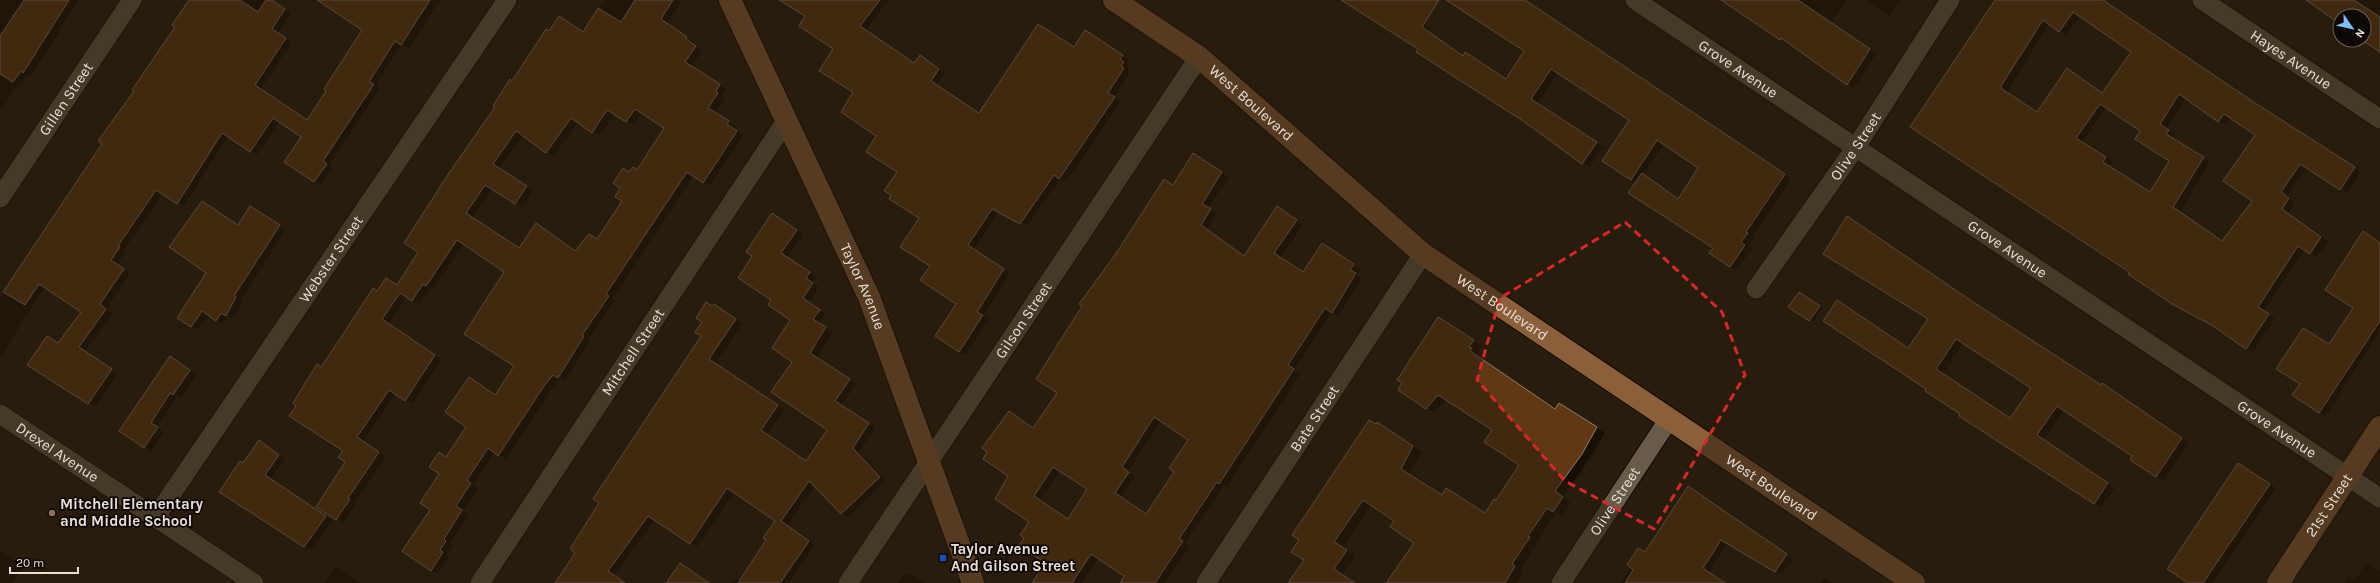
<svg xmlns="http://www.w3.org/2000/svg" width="2380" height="583" viewBox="0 0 2380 583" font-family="Karla,sans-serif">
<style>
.shadow{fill:#0007;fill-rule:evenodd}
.building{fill:#613814;stroke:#907d6e;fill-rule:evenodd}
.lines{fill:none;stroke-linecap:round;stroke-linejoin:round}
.street-casing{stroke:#110700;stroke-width:21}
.secondary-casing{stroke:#110700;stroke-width:24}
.street{stroke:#685b49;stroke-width:19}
.secondary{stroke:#8c5f3b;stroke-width:22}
.marked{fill:none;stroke:#d62828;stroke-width:3;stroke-dasharray:8 5;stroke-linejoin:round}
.education-dot{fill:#8d6e63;stroke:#0d0803;stroke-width:1.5}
.transit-dot{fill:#1a4fb4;stroke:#0d0803;stroke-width:1.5}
.labels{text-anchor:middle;stroke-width:3.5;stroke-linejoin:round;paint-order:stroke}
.street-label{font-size:15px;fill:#e8e0d6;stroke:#0d0803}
.poi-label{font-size:15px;font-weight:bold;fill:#e8e0d6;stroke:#0d0803;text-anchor:start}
</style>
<rect width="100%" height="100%" fill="#281d0d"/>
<path class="shadow" d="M0 0H78L59 30 60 31 30 76 28 74 20 85 18 84 0 112Z
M191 0H272L291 13 278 33 292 42 261 89 308 121 363 30 319 0H440L409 48 402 44 375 86 380 89 329 166 333 168 321 185 286 162 302 137 280 121 257 155 228 136 184 206 163 193 124 250 126 251 117 265 130 273 106 309 112 313 85 352 118 373 95 407 29 365 59 344 83 312 45 287 0 357V299L103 143Z
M605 0H678L681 2 667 24 694 42 692 44 702 51 692 66 726 89 722 96 725 98 715 113 735 126 733 129 743 136 710 186 694 175 612 299 615 300 588 340 590 341 565 381 561 378 551 390 506 459 495 452 473 485 478 488 463 511 469 515 450 544 453 546 446 555 450 557 438 574 431 570V509L441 474 447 458 515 366 507 273 464 244 433 290 430 288 419 304 407 296 389 324 442 359 413 404 396 393 363 442 386 457 355 503 356 504 344 523 317 506 347 462 322 368 378 292 397 286 419 252 512 82 549 32 583 33ZM615 113 634 125 642 113 665 128 638 172 630 173 623 201 598 240 576 251 543 229 520 249 472 218 493 188 522 207 533 191 500 168 523 135 554 156 578 122 600 136Z
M785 0H888L866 31 915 64 926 60 945 73 937 85 980 114 1039 25 1074 48 1092 35 1129 60 1126 64 1130 66 1127 70 1130 73 1114 97 1121 101 1066 182 1061 178 1027 226 999 211 974 250 1010 273 983 316 989 320 966 355 959 351 957 304 931 265 920 218 898 172 854 91 834 48 807 16Z
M1341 0H1380L1405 12 1430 29 1428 32 1463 57 1506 80 1526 51 1448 0H1523L1791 179 1752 237 1754 238 1748 246 1752 249 1737 270 1730 267 1714 248 1631 179 1630 120 1558 73 1537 104 1603 147 1590 167 1420 48ZM1664 144 1700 168 1678 200 1643 175Z
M1722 0H1847L1831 23 1876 54 1854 88Z
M1864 0H1899L1889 16Z
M1996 0H2103L2259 106 2361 172 2347 193 2307 167 2287 197 2295 203 2288 214 2328 241 2317 257 2305 249 2264 311 2275 319 2253 352 2173 303 1912 127ZM2080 15 2132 52 2103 93 2074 74 2038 113 2009 94 2008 90 2049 24 2066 35ZM2186 98 2225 125 2231 117 2256 135 2253 200 2223 242 2180 212 2210 162 2172 138 2175 134 2166 129ZM2107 107 2141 131 2170 161 2151 193 2110 166 2113 162 2082 142Z
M2305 0H2380V50L2364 39V16H2340V23Z
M1200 159 1229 177 1208 208 1217 214 1207 230 1245 257 1284 212 1303 225 1280 258 1304 273 1329 248 1361 269 1357 275 1362 278 1339 316 1332 312 1294 370 1300 374 1227 487 1224 485 1185 543 1190 546 1165 583H1121L1126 576 1098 558 1082 583H1033L1047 562 1026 538 1030 522 1034 429 1059 392 1174 186ZM1161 420 1189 439 1176 471 1146 515 1121 498 1135 476 1128 472ZM1061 470 1089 489 1069 520 1040 500Z
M257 211 286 230 240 301 242 302 233 319 228 316 223 324 209 315 198 330 179 317 239 226Z
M779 219 803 234 787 258 816 277 812 283 819 287 809 303 826 314 819 323 832 332 817 358 856 384 841 406 875 428 859 452 886 481 848 517 841 513 815 486 787 526 815 545 789 583H731L734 578 740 582 777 520 734 492 697 547 655 520 614 575 625 583H557L577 553 702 335 713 307 721 309 742 324 715 364 784 410 767 434 807 462 828 430 793 362 792 320 772 300Z
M1854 221 1984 309 2101 386 2109 388 2189 443 2164 480 2131 459 2134 455 2064 410 2044 440 2115 488 2101 508 1825 320 1844 305 1909 349 1929 319ZM1963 343 2032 388 2011 419 1943 374Z
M2380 243V331L2326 416 2319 412 2329 345 2354 308Z
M1802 295 1822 308 1813 322 1790 307Z
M1439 318 1482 346 1477 352 1480 354 1478 357 1556 409H1568L1605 433 1590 458 1563 497 1571 503 1563 516 1556 512 1520 570 1523 572 1516 583H1388L1415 543 1395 521 1371 505 1342 548 1355 556 1342 575 1355 583H1290L1305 559 1377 425 1386 428 1422 452 1409 475 1442 496 1485 514 1496 502 1521 465 1493 430 1446 400 1435 413 1426 408Z
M177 362 196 375 181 398 177 396 157 427 164 432 152 451 120 431Z
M266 445 285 459 271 479 332 520 311 550 304 546 244 464Z
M2246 468 2276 488 2213 583H2190Z
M1694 491 1793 559 1782 574 1728 542 1708 573 1723 583H1621L1631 567 1645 553Z
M0 550 24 566 13 583H0Z
M2366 563 2380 571V583H2344L2348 576 2355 580Z
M336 567 360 583H325Z
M906 572 913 576 924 583H898Z
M1824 577 1831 581 1834 583H1820Z"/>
<path class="building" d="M24 0H69L23 73 21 71 13 82 0 74V36Z
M189 0H240L258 12 266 0H272L285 9 272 29 286 38 255 85 307 120 326 91 324 89 362 30 317 0H430L401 45 395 41 369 82 374 84 323 161 327 164 314 182 284 162 301 137 273 118 250 152 222 133 177 204 156 190 118 246 120 247 111 260 124 269 100 304 106 309 79 347 112 369 88 404 27 365 47 336 58 343 81 312 39 284 25 305 3 292 102 144 98 141 134 91 132 90 175 27 172 25Z
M635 0H673L661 19 687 37 686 39 696 46 685 62 720 84 716 92 718 93 708 108 729 121 727 124 737 131 703 183 687 172 606 294 609 296 582 335 584 336 558 378 553 375 544 386 498 456 488 448 467 480 471 483 456 506 462 510 444 539 446 541 440 550 443 552 431 571 402 551 430 510 420 503 439 474 429 467 439 452 446 457 466 427 445 412 469 377 495 395 514 366 464 334 504 272 457 240 426 286 423 284 412 301 400 293 382 319 435 355 405 401 389 390 357 437 379 452 348 498 350 499 336 520 316 507 345 462 338 457 343 451 289 416 296 406 293 403 317 364 321 367 338 342 373 288 377 291 386 278 397 285 418 252 404 243 449 173 495 107 493 106 510 79 512 81 546 29 549 31 559 16 583 32 598 8 621 22ZM635 109 664 128 637 170 633 167 629 172 623 168 613 183 620 188 615 197 622 201 597 239 589 234 575 251 536 223 519 248 466 213 485 185 515 204 527 186 493 164 516 131 546 153 571 118 592 133 607 110 626 122Z
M779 0H880L860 26 914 63 920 55 939 69 931 81 979 113 1038 24 1074 47 1085 30 1123 55 1120 59 1124 62 1121 66 1124 68 1108 93 1115 97 1059 179 1054 175 1020 224 992 209 968 245 1004 269 977 312 983 315 959 352 935 336 956 304 920 280 930 266 900 247 919 218 889 199 891 195 884 191 897 172 866 152 876 136 841 112 853 92 819 71 833 49 799 26 805 16Z
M1341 0H1439L1422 27 1463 56 1465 52 1506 79 1524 51 1446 0H1525L1785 174 1746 232 1748 233 1741 242 1745 245 1730 267 1709 253 1713 248 1628 193 1642 173 1678 199 1698 168 1657 140 1631 180 1602 161 1629 120 1551 69 1531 99 1597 142 1582 164 1523 121 1416 52 1418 49Z
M1721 0H1798L1870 49 1847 85 1781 38 1780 40Z
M1995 0H2103L2252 101 2355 167 2340 190 2300 164 2281 192 2289 198 2282 209 2321 237 2310 254 2298 246 2258 307 2269 314 2246 349 2213 326 2172 304 2128 274 2129 272 1910 127ZM2073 12 2131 52 2102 93 2067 68 2037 112 2002 89 2001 86 2043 20 2059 32ZM2179 94 2218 122 2224 114 2255 135 2223 181 2252 201 2222 241 2173 207 2204 157 2166 134 2169 130 2160 124ZM2100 104 2140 131 2135 139 2169 161 2150 192 2103 162 2106 157 2076 138Z
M2306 0H2354L2380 17V52L2362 40H2364V16H2340V24Z
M1193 153 1222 172 1202 204 1211 209 1201 225 1244 256 1277 206 1297 220 1274 253 1303 272 1322 243 1354 264 1350 270 1356 273 1332 313 1325 308 1288 365 1294 369 1219 484 1217 482 1179 539 1183 541 1155 583H1120L1124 576 1091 554 1072 583H1032L1046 563 1019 546 1024 538 1020 535 1029 522 995 499 1008 476 983 459 987 452 982 448 1009 411 1033 428 1057 393 1036 379 1082 306 1079 304 1115 255 1164 179 1173 185ZM1154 417 1188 440 1169 468 1174 472 1146 514 1115 493 1129 472 1122 467ZM1053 467 1087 489 1068 519 1034 496Z
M202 201 238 225 250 206 280 225 234 296 236 297 226 316 221 313 216 321 202 311 191 327 177 318 206 273 169 247Z
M772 213 797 230 781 253 810 272 806 278 813 283 803 298 820 310 813 319 826 327 810 353 850 379 835 401 869 423 853 448 880 477 841 514 809 481 781 521 809 541 780 583H738L766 540 763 538 775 521 727 488 690 544 648 516 608 571 625 583H555L575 553 570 549 599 503 593 499 701 336 695 332 702 322 696 318 706 302 712 306 714 304 736 319 709 359 778 405 761 430 806 461 827 430 771 392 792 362 772 348 790 320 768 305 771 300 738 278 752 256 746 252Z
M1847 216 1976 304 2101 385 2102 383 2182 438 2156 477 2130 460 2132 456 2057 406 2037 435 2108 483 2094 504 1959 416 1960 414 1925 391 1926 389 1823 321 1837 300 1908 348 1928 319 1823 254ZM1956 339 2031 388 2010 418 1936 369Z
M2363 231 2380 243V321L2319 413 2292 395 2300 384 2276 369 2303 328 2329 344 2353 308 2325 290Z
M1799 292 1820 306 1809 321 1788 307Z
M1438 317 1474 340 1469 347 1472 348 1470 351 1555 409 1559 403 1597 427 1582 454 1555 491 1563 497 1553 512 1547 508 1528 536 1530 537 1512 564 1515 566 1505 583H1386L1414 543 1390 527 1394 521 1363 500 1334 542 1347 550 1334 569 1355 583H1288L1304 560 1291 552 1299 540 1292 535 1369 420 1376 424 1377 422 1413 446 1401 469 1442 495 1446 488 1485 513 1494 499 1496 500 1519 465 1484 442 1492 430 1438 395 1426 409 1398 390 1402 383 1397 380Z
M170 356 190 370 173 395 170 393 151 423 158 427 144 448 119 431Z
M259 440 279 455 265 475 326 516 304 547 219 492 240 461 243 463Z
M2238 463 2270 484 2203 583H2188L2167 569Z
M1688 486 1787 554 1775 572 1721 540 1703 568 1725 583H1625L1633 570 1627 565 1638 548 1645 552Z
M680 563 709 583H666Z"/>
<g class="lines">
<defs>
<g id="street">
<path id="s1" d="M1635 0 2380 498"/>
<path id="s2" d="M2202 0 2380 119"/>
<path id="s3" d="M0 198 132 0"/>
<path id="s4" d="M1756 289 1856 147 1950 0"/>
<path id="s5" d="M0 414 254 583"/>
<path id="s6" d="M155 518 507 0"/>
<path id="s7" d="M480 583 786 121"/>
<path id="s8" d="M848 583 1199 57"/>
<path id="s9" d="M1206 583 1423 254"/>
<path id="s10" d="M1561 583 1669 419"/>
</g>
<g id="secondary">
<path id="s11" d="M730 0 869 297 973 583"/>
<path id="s12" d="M1114 0 1199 57 1423 254 1914 583"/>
<path id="s13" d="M2278 583 2380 427"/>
</g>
</defs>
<use href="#street" class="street-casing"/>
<use href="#secondary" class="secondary-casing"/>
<use href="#street" class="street"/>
<use href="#secondary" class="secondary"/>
</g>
<path d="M0 0H2380V583H0ZM1625 222 1722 312 1745 375 1654 529 1565 481 1477 380 1500 298Z" fill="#281d0d" fill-opacity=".55" fill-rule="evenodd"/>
<path class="marked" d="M1625 222 1722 312 1745 375 1654 529 1565 481 1477 380 1500 298Z"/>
<circle class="education-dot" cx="52" cy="513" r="4"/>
<rect class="transit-dot" x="939" y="554" width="8" height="8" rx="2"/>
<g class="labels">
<g class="street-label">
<text dy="5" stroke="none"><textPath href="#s2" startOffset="107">Hayes Avenue</textPath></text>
<text dy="5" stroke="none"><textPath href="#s1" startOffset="124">Grove Avenue</textPath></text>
<text dy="5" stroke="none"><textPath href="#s3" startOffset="119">Gillen Street</textPath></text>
<text dy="5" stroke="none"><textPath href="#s12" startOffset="172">West Boulevard</textPath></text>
<text dy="5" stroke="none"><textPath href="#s4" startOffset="174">Olive Street</textPath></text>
<text dy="5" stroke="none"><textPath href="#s1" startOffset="448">Grove Avenue</textPath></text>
<text dy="5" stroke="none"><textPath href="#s6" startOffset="313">Webster Street</textPath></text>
<text dy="5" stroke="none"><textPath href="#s11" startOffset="316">Taylor Avenue</textPath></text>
<text dy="5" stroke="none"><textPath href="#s12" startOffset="496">West Boulevard</textPath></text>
<text dy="5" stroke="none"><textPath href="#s8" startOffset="316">Gilson Street</textPath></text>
<text dy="5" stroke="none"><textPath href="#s7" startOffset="277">Mitchell Street</textPath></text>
<text dy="5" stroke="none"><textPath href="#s9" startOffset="197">Bate Street</textPath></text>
<text dy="5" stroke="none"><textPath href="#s1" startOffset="772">Grove Avenue</textPath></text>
<text dy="5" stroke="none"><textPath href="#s5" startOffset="69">Drexel Avenue</textPath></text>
<text dy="5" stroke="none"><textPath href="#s12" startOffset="820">West Boulevard</textPath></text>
<text dy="5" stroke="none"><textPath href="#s10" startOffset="98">Olive Street</textPath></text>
<text dy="5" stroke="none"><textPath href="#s13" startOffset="93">21st Street</textPath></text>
</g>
<g class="poi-label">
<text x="60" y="509">Mitchell Elementary<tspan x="60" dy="17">and Middle School</tspan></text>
<text x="951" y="554">Taylor Avenue<tspan x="951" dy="17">And Gilson Street</tspan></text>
</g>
</g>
<g transform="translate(2352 28) rotate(124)"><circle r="19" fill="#0d0803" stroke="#655e57"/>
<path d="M0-3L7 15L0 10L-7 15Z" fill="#7bbef9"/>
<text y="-6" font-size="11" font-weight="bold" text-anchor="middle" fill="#e8e0d6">N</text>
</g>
<path d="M10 567v6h68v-6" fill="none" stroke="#e8e0d6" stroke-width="2"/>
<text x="16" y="567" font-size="12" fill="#e8e0d6" stroke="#0d0803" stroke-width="3" paint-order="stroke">20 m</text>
</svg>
